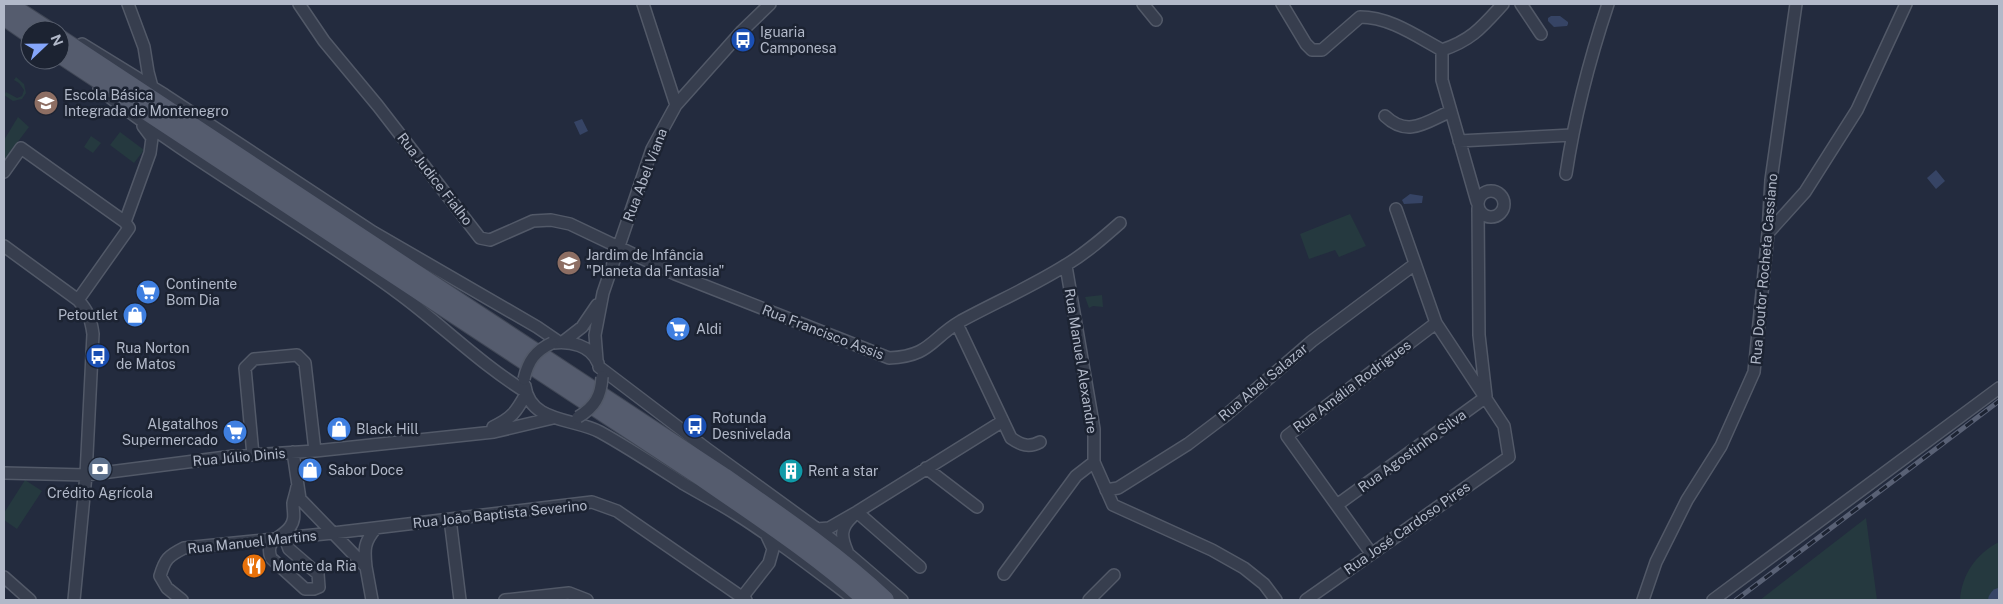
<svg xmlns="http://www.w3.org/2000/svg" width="2003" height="604" viewBox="0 0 2003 604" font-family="'Public Sans',sans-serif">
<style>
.green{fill:#25393f}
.water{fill:#364465}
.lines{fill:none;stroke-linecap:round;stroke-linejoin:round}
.river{stroke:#364465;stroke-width:18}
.minor-casing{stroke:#525968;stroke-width:14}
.primary-casing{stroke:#404756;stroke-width:20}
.minor{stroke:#373e4e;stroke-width:11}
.primary{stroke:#555c6e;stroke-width:18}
.rail-casing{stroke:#596175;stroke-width:5}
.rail{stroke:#1c2332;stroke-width:3;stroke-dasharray:9;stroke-linecap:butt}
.minor-bridge-casing{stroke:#525968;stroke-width:14;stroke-linecap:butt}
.minor-bridge{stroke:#373e4e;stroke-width:11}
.labels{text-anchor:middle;stroke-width:5;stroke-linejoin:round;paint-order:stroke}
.poi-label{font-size:14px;fill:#b2b9c9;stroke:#1c2332;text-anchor:start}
.street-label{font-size:14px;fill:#b2b9c9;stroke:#1c2332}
</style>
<rect width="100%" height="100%" fill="#232b3e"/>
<path class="green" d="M16 77 24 84 26 93 22 99 13 101 4 95 6 92 17 98 22 96 24 90 19 83 14 80Z
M18 117 29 127 4 160V140Z
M120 132 144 150 134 163 110 145Z
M91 136 101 143 93 153 84 147Z
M1350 214 1366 246 1339 257 1335 250 1309 259 1300 234Z
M1102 295 1103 307 1093 306 1089 308 1085 297Z
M25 480 42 491 17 529 4 520V513Z
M1866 518 1877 600H1760Z
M1999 542V600H1960C1962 574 1976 554 1999 542Z"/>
<path class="water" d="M1551 16H1560L1568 22V24L1567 26 1554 27 1548 21V18Z
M582 119 588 131 580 135 574 122Z
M1936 170 1945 181 1936 189 1927 178Z
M1410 194 1423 196 1422 203 1404 204 1402 200Z"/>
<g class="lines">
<path class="river" d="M1997 600 1999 597"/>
<defs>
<path id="minor" d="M128 4 144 47 148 72 152 87
M299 4 324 41 378 106 480 238 490 240 533 221 551 220 570 224 675 274 889 358C931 356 930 339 961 321 996 302 1033 286 1066 265 1086 253 1103 238 1120 223
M643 4 676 105
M1143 4 1156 20
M1282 4 1306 44 1312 50H1322L1360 17C1390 17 1416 36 1442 50 1472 40 1482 27 1503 4
M1521 4 1541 34
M82 44 165 95 373 232 537 327 559 342
M1442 50V80L1477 202
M99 89C194 163 300 221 397 292 441 324 479 363 526 392
M1385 116C1408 138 1426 122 1451 111
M1459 141 1572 135
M4 172 21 148 125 222
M1566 174C1575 114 1589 61 1608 4
M1478 204a13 13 0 1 1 26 0a13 13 0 1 1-26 0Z
M1478 208 1479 335 1486 396
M1768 233 1805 192 1857 110 1906 4
M4 246 78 300C88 311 91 319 93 334L86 475 74 600
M78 300 129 228 125 222 150 153 152 138 143 126
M957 324 1011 438C1021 445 1029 448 1040 442
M564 341 582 327 597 305
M553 343C570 341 591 345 598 363
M597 360 595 335 603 293 652 149 676 105 742 31 770 4
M599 367 707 449 831 539 902 600
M525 386C530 423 574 418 600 432 629 448 656 466 684 484 701 494 719 503 736 514 776 539 813 568 850 596
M493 427C512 418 516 412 526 394
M293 452 300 499 366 567 372 600
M253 455 245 368 254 359 297 355 305 363 315 451
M1094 462 1113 505 1212 550 1244 568 1264 584 1276 600
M926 468 977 507
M4 473 86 475 234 456 315 451 494 432 553 418
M1106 490 1118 488 1188 444 1225 416 1312 341 1415 264
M1337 505 1486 397
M857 512 920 567
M450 519 460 600
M817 529 829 528 857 512 1003 421
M285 538 289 549 318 574 319 587 314 589H305L271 558C264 539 282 539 290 527 296 519 293 512 293 503 294 498 296 493 297 487
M847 551C841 537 840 528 852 517
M1371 553 1287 436 1436 323
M366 567C364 549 364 542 376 528
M1004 574 1076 476 1094 462V429L1066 266
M4 577 30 600
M182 600 167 588 160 576C165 559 168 556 184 548L333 533 592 502 617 511 746 600
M505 600 569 593 587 600
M740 600 769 563 773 549 767 536
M1089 600 1114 575
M1306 600 1509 457 1504 426 1436 323 1396 209
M1643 600 1656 562 1687 500 1721 446 1754 372 1768 233 1771 180 1796 4
M1713 600 1999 388"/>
<path id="primary" d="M7 4 47 30
M4 16 30 34
M60 39 724 477C780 516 836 554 885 600
M60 54 703 478C759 517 816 554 867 600"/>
</defs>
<use href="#minor" class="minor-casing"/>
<use href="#primary" class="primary-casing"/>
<use href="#minor" class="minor"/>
<use href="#primary" class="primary"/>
<defs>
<path id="rail" d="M1736 600 1999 401"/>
</defs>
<use href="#rail" class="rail-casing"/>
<use href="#rail" class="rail"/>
<defs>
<path id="minor-bridge" d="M524 379C528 361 535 351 552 343
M578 417C595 407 601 396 602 377"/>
</defs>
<use href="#minor-bridge" class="minor-bridge-casing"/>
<use href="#minor-bridge" class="minor-bridge"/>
</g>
<defs>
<symbol id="bus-disc" viewBox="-11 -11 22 22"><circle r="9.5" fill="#1a4fb4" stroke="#1c2332"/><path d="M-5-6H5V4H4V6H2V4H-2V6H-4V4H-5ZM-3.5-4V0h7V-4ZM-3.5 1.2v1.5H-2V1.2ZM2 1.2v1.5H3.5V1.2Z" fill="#fff"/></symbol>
<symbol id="school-disc" viewBox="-11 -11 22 22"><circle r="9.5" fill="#8d6e63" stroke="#1c2332"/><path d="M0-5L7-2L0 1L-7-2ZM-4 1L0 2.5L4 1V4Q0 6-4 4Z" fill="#fff"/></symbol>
<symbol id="supermarket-disc" viewBox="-11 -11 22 22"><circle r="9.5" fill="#3f7fe0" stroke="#1c2332"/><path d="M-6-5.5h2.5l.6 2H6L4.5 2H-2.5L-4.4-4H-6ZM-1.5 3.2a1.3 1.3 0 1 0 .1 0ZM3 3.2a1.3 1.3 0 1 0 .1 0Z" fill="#fff"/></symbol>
<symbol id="shop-disc" viewBox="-11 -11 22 22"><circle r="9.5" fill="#3f7fe0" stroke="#1c2332"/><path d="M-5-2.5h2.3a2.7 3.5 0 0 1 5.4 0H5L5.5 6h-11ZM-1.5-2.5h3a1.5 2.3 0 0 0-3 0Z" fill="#fff"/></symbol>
<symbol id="bank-disc" viewBox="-11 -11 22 22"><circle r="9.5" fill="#5c6f8a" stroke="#1c2332"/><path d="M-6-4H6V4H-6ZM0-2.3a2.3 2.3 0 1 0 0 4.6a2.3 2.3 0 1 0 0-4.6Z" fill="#fff"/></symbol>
<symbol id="building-disc" viewBox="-11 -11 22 22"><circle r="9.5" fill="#0f9aa8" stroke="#1c2332"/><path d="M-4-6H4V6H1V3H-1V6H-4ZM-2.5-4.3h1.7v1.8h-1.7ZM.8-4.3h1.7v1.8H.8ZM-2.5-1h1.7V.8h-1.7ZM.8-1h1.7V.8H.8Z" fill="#fff"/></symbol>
<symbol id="restaurant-disc" viewBox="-11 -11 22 22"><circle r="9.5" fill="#e8710a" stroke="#1c2332"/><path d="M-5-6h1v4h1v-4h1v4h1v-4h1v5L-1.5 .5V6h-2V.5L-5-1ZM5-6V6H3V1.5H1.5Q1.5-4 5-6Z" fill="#fff"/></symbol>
</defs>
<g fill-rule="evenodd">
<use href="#bus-disc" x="729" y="26" width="28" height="28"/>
<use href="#school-disc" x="32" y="89" width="28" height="28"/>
<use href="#school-disc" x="555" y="249" width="28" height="28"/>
<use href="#supermarket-disc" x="134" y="278" width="28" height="28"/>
<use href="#shop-disc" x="121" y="301" width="28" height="28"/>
<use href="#supermarket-disc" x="664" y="315" width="28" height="28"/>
<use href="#bus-disc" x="84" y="342" width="28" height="28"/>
<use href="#bus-disc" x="681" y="412" width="28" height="28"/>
<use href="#shop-disc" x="325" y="415" width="28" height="28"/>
<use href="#supermarket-disc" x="221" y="418" width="28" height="28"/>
<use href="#bank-disc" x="86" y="455" width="28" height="28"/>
<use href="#shop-disc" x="296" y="456" width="28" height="28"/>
<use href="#building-disc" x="777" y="457" width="28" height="28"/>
<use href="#restaurant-disc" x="240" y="552" width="28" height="28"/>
</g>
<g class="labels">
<g class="poi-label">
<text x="760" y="37">Iguaria<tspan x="760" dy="16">Camponesa</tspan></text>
<text x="64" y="100">Escola Básica<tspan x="64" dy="16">Integrada de Montenegro</tspan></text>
<text x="586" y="260">Jardim de Infância<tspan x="586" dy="16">"Planeta da Fantasia"</tspan></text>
<text x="166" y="289">Continente<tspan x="166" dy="16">Bom Dia</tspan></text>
<text x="118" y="320" text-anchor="end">Petoutlet</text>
<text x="696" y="334">Aldi</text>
<text x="116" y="353">Rua Norton<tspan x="116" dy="16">de Matos</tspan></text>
<text x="712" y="423">Rotunda<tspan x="712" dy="16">Desnivelada</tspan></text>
<text x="218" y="429" text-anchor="end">Algatalhos<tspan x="218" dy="16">Supermercado</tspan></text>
<text x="356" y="434">Black Hill</text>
<text x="328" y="475">Sabor Doce</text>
<text x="808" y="476">Rent a star</text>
<text x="100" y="498" text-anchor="middle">Crédito Agrícola</text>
<text x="272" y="571">Monte da Ria</text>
</g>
<g class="street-label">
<text transform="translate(645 175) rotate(-69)" y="5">Rua Abel Viana</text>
<text transform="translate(435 179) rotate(52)" y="5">Rua Judice Fialho</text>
<text transform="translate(1764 269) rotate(-85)" y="5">Rua Doutor Rocheta Cassiano</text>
<text transform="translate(823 332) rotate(21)" y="5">Rua Francisco Assis</text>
<text transform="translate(1081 361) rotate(81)" y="5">Rua Manuel Alexandre</text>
<text transform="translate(1263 382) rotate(-40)" y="5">Rua Abel Salazar</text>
<text transform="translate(1352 386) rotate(-37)" y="5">Rua Amália Rodrigues</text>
<text transform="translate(1412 451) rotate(-36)" y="5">Rua Agostinho Silva</text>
<text transform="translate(239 457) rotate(-5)" y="5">Rua Júlio Dinis</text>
<text transform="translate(500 514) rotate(-6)" y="5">Rua João Baptista Severino</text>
<text transform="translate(1407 528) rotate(-35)" y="5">Rua José Cardoso Pires</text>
<text transform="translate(252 542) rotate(-6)" y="5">Rua Manuel Martins</text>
</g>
</g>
<rect width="2003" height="604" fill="none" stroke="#b2b9c9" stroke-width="10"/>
<g transform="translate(45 45) rotate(68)"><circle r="24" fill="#1c2332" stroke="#585f6e"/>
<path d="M0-4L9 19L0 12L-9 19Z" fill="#85a6fb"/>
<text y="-8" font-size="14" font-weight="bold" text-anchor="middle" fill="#b2b9c9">N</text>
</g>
</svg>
